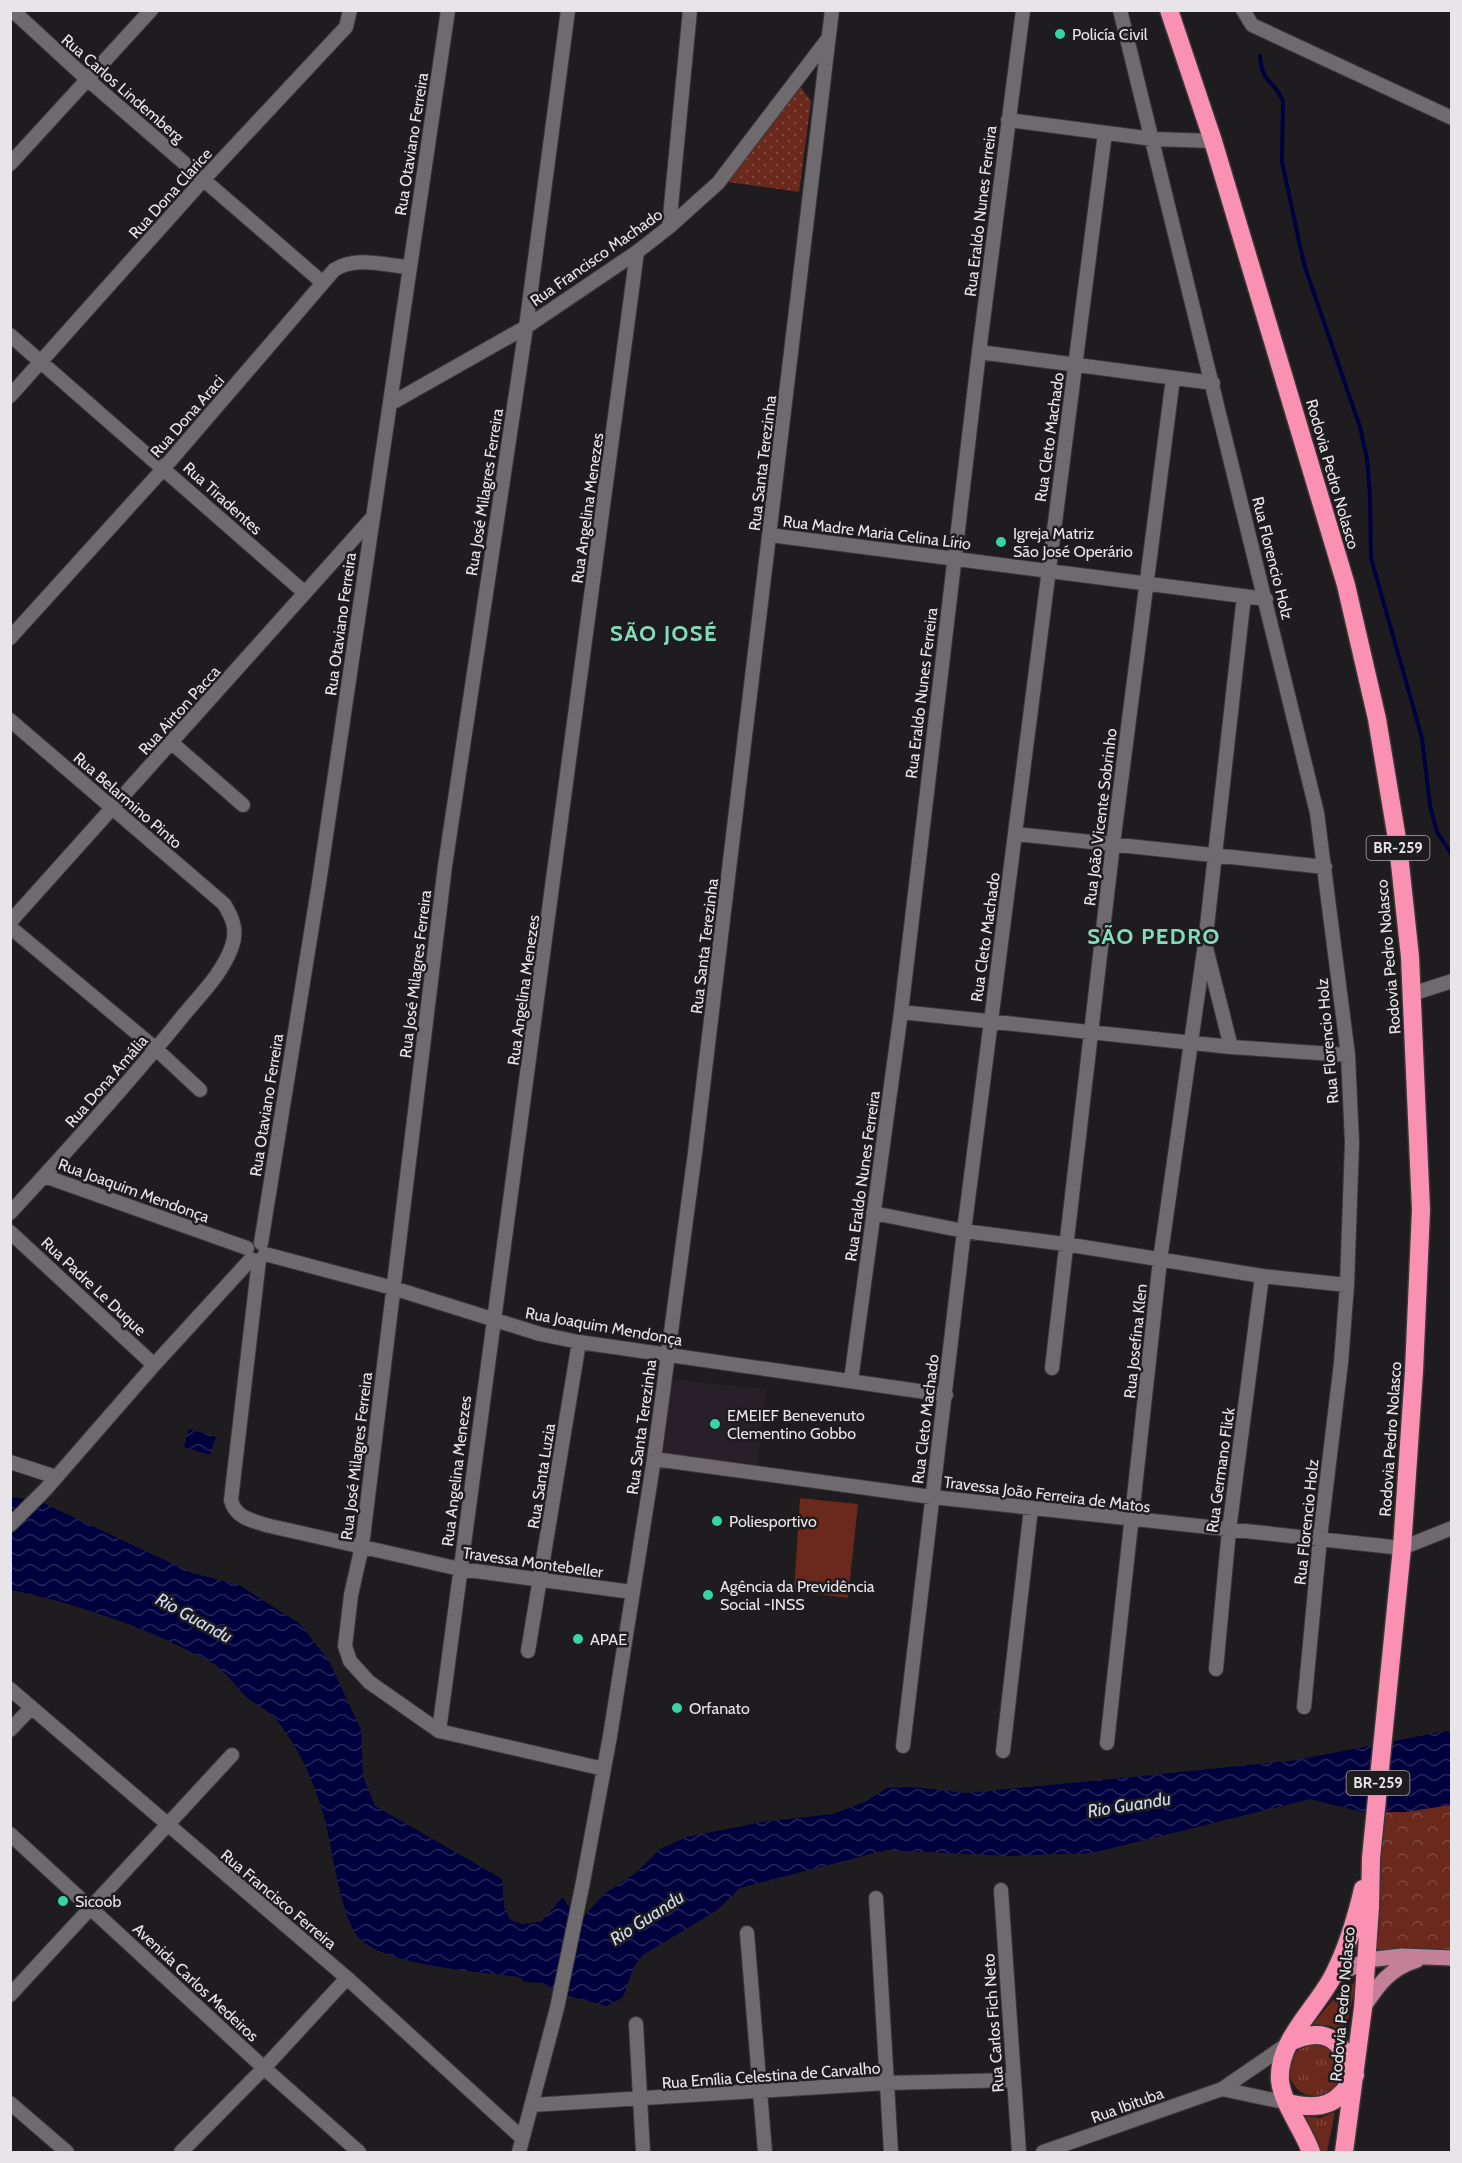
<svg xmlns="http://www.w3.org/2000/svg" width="1462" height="2163" viewBox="0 0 1462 2163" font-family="Cabin,sans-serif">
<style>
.built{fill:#282028}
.grass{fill:url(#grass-tufts)}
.forest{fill:url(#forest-crowns)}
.park{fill:url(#park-dots)}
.garden{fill:#6b281c}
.water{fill:url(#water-waves)}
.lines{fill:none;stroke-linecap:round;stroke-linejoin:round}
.stream{stroke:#00003e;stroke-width:4}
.minor-casing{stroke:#3a373a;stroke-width:16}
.major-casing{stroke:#3a373a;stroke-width:18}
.highway-casing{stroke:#3a373a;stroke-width:21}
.minor{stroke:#6e6a6e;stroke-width:14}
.major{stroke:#c38197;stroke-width:15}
.highway{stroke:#fb91b2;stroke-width:18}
.poi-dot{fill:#38d4a5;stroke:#1f1c1f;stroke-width:2}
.labels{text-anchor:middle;stroke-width:5;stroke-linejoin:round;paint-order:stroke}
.shield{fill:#1f1c1f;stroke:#aba9ab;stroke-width:1.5}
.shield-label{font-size:15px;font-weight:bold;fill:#e7e5e7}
.poi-label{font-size:16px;fill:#e7e5e7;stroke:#1f1c1f;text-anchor:start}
.street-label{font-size:16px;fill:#e7e5e7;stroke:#1f1c1f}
.water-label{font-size:18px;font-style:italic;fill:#d0daee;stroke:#1f1c1f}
.district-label{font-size:22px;font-weight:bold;letter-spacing:1.5px;fill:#83ddbb;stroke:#1f1c1f}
</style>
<defs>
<pattern id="grass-tufts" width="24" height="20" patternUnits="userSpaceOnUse" patternTransform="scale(1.5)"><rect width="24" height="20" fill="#6b281c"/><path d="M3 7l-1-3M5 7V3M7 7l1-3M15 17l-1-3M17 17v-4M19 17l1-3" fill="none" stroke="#80473d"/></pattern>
<pattern id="forest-crowns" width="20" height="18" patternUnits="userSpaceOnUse" patternTransform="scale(1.5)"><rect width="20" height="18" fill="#6b281c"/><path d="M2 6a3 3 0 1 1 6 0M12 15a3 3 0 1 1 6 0" fill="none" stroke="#80473d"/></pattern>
<pattern id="park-dots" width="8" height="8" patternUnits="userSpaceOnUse" patternTransform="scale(1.5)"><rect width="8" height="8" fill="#6b281c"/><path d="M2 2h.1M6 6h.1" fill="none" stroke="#80473d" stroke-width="1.8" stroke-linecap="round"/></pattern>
<pattern id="water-waves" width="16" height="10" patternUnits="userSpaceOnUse" patternTransform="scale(1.5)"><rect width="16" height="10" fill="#00003e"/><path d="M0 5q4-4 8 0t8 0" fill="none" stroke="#25255a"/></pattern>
</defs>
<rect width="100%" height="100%" fill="#1f1c1f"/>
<path class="built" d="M672 1379 766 1390 757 1469 663 1458Z"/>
<path class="grass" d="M1356 1982 1345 2034 1331 2026 1313 2024 1341 1990Z
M1289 2070a26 26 0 1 1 52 0a26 26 0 1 1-52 0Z
M1335 2112 1327 2152H1320L1317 2139 1304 2116 1320 2118Z"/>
<path class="forest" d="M1451 1805V1952L1373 1954 1382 1812Z"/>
<path class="park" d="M799 85 811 101 799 192 728 182Z"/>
<path class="garden" d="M800 1498 858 1504 848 1598 794 1591Z"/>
<path class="water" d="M189 1429 216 1437 210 1455 184 1447Z
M11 1497 39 1501 192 1573 239 1585 300 1624 329 1661 361 1730 363 1776 375 1806 502 1879 504 1907 510 1920 522 1924 541 1922 563 1897 578 1923 604 1894 636 1873 660 1849 687 1837 762 1822 833 1814 865 1802 887 1788 913 1787 967 1793 1133 1777 1297 1760 1451 1730V1805L1405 1812H1362L1310 1799 1092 1853 1008 1856 886 1850 740 1888 717 1910 643 1955 634 1966 623 1997 607 2006 562 1994 544 1983 524 1982 520 1977C481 1972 386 1966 359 1938 341 1919 332 1847 325 1820 315 1784 298 1743 272 1715 266 1709 257 1706 250 1700 238 1690 230 1677 218 1667 211 1661 200 1657 191 1652 138 1624 69 1602 11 1590Z"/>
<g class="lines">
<path class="stream" d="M1260 56C1262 86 1276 80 1283 102L1282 162 1304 264 1360 427 1367 459 1370 494 1371 558 1422 738 1430 805 1437 832 1452 855"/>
<defs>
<path id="minor" d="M12 10 87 79 323 283
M568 10 526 327 445 866 362 1546 351 1595 345 1646 350 1661 369 1682 439 1731 604 1769
M1120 10 1317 813 1348 1055 1352 1143 1347 1285 1341 1363 1320 1538 1304 1707
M1243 10 1252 25 1452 118
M1008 120 1153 139 1213 141
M10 164 151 10
M669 227 690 10
M10 335 305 593
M979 352 1213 383
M10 396 204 179 346 27 350 10
M390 404 526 327 637 252 669 227 718 183 827 40
M770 535 1266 599
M10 638 164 468 334 270C356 256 383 265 408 267
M10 720 224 904C232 917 238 930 232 946 223 973 200 995 182 1017 128 1084 69 1149 10 1213
M172 743 243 805
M1016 834 1325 867
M10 922 372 518
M10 927 156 1049 200 1090
M1412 994 1452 981
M901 1012 1231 1047 1348 1055
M1231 1047 1205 944 1244 596
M44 1176 247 1248
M873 1213 964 1231 1065 1244 1262 1276 1347 1285
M10 1232 154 1365
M261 1243 319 883 448 10
M265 1254 393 1288 540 1334 579 1342 946 1395
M259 1260 231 1500C235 1518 253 1521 270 1526L460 1569 632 1592
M1052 1368 1113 844 1173 378
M851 1380 901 1012 979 352 1023 10
M654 1459 932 1497 1402 1548 1452 1528
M10 1462 56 1477
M10 1525 46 1489 154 1365 251 1259
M528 1651 579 1342
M1216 1669 1229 1530 1262 1276
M10 1689 347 1978 522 2138
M10 1730 31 1708
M439 1731 637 252
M1107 1743 1160 1260 1205 944
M903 1746 964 1231 1105 133
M1003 1751 1031 1508
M10 1834 264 2068 359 2152
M1001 1890 1019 2152
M876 1898 891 2152
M747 1933 765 2152
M10 1995 232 1755
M636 2024 643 2152
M1222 2089 1288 2103
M10 2103 67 2152
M532 2105 886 2083 1013 2080
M181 2152 264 2068 347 1978
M519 2152 557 2008 583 1882 610 1736 654 1459 695 1153 832 10
M1043 2152 1222 2089 1289 2043"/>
<path id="major" d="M1333 1977 1367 1960 1402 1956 1452 1958
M1363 2008C1378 1985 1390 1968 1417 1960"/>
<path id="highway" d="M1169 10 1213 141 1346 585 1377 719 1398 845 1410 957 1421 1210 1414 1371 1402 1548 1371 1858 1370 1907 1363 2008 1344 2152
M1288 2103C1321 2111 1339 2105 1355 2075 1343 2042 1327 2024 1290 2042
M1311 2152C1303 2129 1283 2105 1280 2081 1277 2041 1316 2009 1333 1976 1347 1949 1356 1919 1363 1889"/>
</defs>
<use href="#minor" class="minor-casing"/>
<use href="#major" class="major-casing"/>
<use href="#highway" class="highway-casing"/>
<use href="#minor" class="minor"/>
<use href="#major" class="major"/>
<use href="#highway" class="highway"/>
</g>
<g class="poi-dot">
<circle cx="1060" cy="34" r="6"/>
<circle cx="1001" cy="542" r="6"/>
<circle cx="715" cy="1424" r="6"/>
<circle cx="717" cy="1521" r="6"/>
<circle cx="708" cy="1595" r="6"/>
<circle cx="578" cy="1639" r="6"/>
<circle cx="677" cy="1708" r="6"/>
<circle cx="63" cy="1901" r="6"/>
</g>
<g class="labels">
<g class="shield">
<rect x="1366.5" y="836" width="63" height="24" rx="4.5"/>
<rect x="1346.5" y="1771" width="63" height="24" rx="4.5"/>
</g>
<g class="shield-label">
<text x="1398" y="853">BR-259</text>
<text x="1378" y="1788">BR-259</text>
</g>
<g class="poi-label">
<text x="1072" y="40">Policía Civil</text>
<text x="1013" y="539">Igreja Matriz<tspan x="1013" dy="18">São José Operário</tspan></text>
<text x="727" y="1421">EMEIEF Benevenuto<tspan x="727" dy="18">Clementino Gobbo</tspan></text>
<text x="729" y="1527">Poliesportivo</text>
<text x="720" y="1592">Agência da Previdência<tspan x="720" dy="18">Social -INSS</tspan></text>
<text x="590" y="1645">APAE</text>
<text x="689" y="1714">Orfanato</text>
<text x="75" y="1907">Sicoob</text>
</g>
<g class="street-label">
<text transform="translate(123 88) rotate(41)" y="6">Rua Carlos Lindemberg</text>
<text transform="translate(411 144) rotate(-81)" y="6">Rua Otaviano Ferreira</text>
<text transform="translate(170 193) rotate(-48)" y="6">Rua Dona Clarice</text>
<text transform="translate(980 211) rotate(-83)" y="6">Rua Eraldo Nunes Ferreira</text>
<text transform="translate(596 257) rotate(-35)" y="6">Rua Francisco Machado</text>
<text transform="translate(187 416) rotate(-49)" y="6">Rua Dona Araci</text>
<text transform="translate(1049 437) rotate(-82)" y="6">Rua Cleto Machado</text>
<text transform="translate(762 463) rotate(-83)" y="6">Rua Santa Terezinha</text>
<text transform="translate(1333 474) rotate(74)" y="6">Rodovia Pedro Nolasco</text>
<text transform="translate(484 492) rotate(-81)" y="6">Rua José Milagres Ferreira</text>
<text transform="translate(223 498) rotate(42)" y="6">Rua Tiradentes</text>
<text transform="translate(587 508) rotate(-82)" y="6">Rua Angelina Menezes</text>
<text transform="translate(877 532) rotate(7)" y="6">Rua Madre Maria Celina Lírio</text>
<text transform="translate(1273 558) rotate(76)" y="6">Rua Florencio Holz</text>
<text transform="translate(340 624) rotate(-82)" y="6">Rua Otaviano Ferreira</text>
<text transform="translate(921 693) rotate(-83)" y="6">Rua Eraldo Nunes Ferreira</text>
<text transform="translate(179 710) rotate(-48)" y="6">Rua Airton Pacca</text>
<text transform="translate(128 800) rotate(41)" y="6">Rua Belarmino Pinto</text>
<text transform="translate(1100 817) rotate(-83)" y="6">Rua João Vicente Sobrinho</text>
<text transform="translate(985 937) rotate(-82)" y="6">Rua Cleto Machado</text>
<text transform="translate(704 946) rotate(-83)" y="6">Rua Santa Terezinha</text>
<text transform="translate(1388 957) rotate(-95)" y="6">Rodovia Pedro Nolasco</text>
<text transform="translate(415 974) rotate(-83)" y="6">Rua José Milagres Ferreira</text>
<text transform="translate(523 990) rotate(-82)" y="6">Rua Angelina Menezes</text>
<text transform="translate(1327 1041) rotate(-95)" y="6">Rua Florencio Holz</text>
<text transform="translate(106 1081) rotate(-49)" y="6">Rua Dona Amália</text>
<text transform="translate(266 1105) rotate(-81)" y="6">Rua Otaviano Ferreira</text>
<text transform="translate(862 1176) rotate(-82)" y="6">Rua Eraldo Nunes Ferreira</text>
<text transform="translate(134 1190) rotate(20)" y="6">Rua Joaquim Mendonça</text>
<text transform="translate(94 1286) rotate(43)" y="6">Rua Padre Le Duque</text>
<text transform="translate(604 1326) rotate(10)" y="6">Rua Joaquim Mendonça</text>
<text transform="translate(1135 1341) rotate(-84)" y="6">Rua Josefina Klen</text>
<text transform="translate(925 1419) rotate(-83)" y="6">Rua Cleto Machado</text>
<text transform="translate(641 1427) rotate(-82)" y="6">Rua Santa Terezinha</text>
<text transform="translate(1390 1439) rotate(-86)" y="6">Rodovia Pedro Nolasco</text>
<text transform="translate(356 1456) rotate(-83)" y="6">Rua José Milagres Ferreira</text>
<text transform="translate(1220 1470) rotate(-82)" y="6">Rua Germano Flick</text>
<text transform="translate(456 1471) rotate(-83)" y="6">Rua Angelina Menezes</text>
<text transform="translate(541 1476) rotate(-81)" y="6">Rua Santa Luzia</text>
<text transform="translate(1047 1494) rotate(7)" y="6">Travessa João Ferreira de Matos</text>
<text transform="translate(1306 1522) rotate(-84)" y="6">Rua Florencio Holz</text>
<text transform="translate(533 1562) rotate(8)" y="6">Travessa Montebeller</text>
<text transform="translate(279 1899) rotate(40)" y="6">Rua Francisco Ferreira</text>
<text transform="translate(196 1982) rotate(43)" y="6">Avenida Carlos Medeiros</text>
<text transform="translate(1342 2004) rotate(-85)" y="6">Rodovia Pedro Nolasco</text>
<text transform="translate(993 2023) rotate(-94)" y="6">Rua Carlos Fich Neto</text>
<text transform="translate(771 2075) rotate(-4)" y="6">Rua Emília Celestina de Carvalho</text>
<text transform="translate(1127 2105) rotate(-20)" y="6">Rua Ibituba</text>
</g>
<g class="water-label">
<text transform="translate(194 1618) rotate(29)" y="6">Rio Guandu</text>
<text transform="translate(1129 1805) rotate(-9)" y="6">Rio Guandu</text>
<text transform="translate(647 1918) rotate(-33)" y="6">Rio Guandu</text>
</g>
<g class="district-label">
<text x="664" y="641">SÃO JOSÉ</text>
<text x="1154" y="944">SÃO PEDRO</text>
</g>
</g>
<rect width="1462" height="2163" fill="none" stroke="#e7e5e7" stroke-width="24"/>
</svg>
